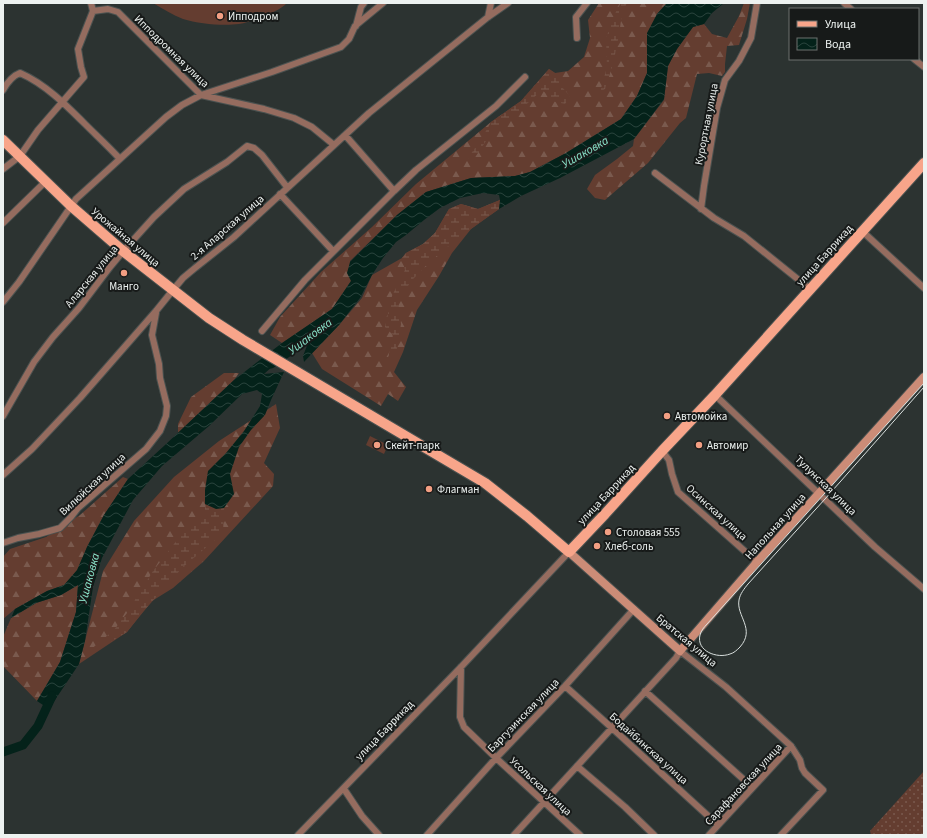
<svg xmlns="http://www.w3.org/2000/svg" width="927" height="838" viewBox="0 0 927 838" font-family="'Source Sans 3',sans-serif">
<style>
.grass{fill:url(#grass-dots)}
.forest{fill:url(#forest-firs)}
.wetland{fill:url(#wetland-marsh)}
.garden{fill:#643d30}
.water{fill:url(#water-waves)}
.lines{fill:none;stroke-linecap:round;stroke-linejoin:round}
.river{stroke:#04221a;stroke-width:9}
.street-casing{stroke:#4b5250;stroke-width:8}
.secondary-casing{stroke:#4b5250;stroke-width:10}
.primary-casing{stroke:#4b5250;stroke-width:12}
.street{stroke:#956c5f;stroke-width:6}
.secondary{stroke:#cc8c77;stroke-width:8}
.primary{stroke:#f8a58a;stroke-width:10}
.tram{stroke:#d9dfdd;stroke-width:1}
.poi-dot{fill:#f39f83;stroke:#171a19;stroke-width:1.5}
.labels{text-anchor:middle;stroke-width:4;stroke-linejoin:round;paint-order:stroke}
.poi-label{font-size:11px;fill:#edf2f0;stroke:#171a19;text-anchor:start}
.street-label{font-size:11px;fill:#edf2f0;stroke:#171a19}
.water-label{font-size:12px;font-style:italic;fill:#8be5cb;stroke:#171a19}
</style>
<defs>
<pattern id="grass-dots" width="8" height="8" patternUnits="userSpaceOnUse"><rect width="8" height="8" fill="#643d30"/><path d="M2 2h.1M6 6h.1" fill="none" stroke="#7a5a4e" stroke-width="1.8" stroke-linecap="round"/></pattern>
<pattern id="forest-firs" width="22" height="20" patternUnits="userSpaceOnUse"><rect width="22" height="20" fill="#643d30"/><path d="M5 1l3.5 6h-7zM16 11l3.5 6h-7z" fill="#7a5a4e"/></pattern>
<pattern id="wetland-marsh" width="20" height="14" patternUnits="userSpaceOnUse"><rect width="20" height="14" fill="#643d30"/><path d="M1 5h8M5 5V1M11 12h8M15 12V8" fill="none" stroke="#7a5a4e"/></pattern>
<pattern id="water-waves" width="16" height="10" patternUnits="userSpaceOnUse"><rect width="16" height="10" fill="#04221a"/><path d="M0 5q4-4 8 0t8 0" fill="none" stroke="#29433c"/></pattern>
</defs>
<rect width="100%" height="100%" fill="#2c3331"/>
<path class="grass" d="M924 771V835H871L870 831Z"/>
<path class="forest" d="M599 3H667L657 14 647 58V73L637 96 621 119 566 153 530 172 515 176 471 178 426 192 397 215 350 261 351 281 332 309 282 343 270 335 280 317 321 272 372 227 416 184 491 122 521 101 549 69 555 73 568 71 584 57 590 38 588 20Z
M744 3H750L747 19 739 45 727 46 725 64V72L722 76 709 73 697 74 686 118 680 123 648 163 605 200 595 198 587 189 595 175 617 159 633 146 634 139 664 100 668 66 677 49 693 27 704 24 712 34 727 38 739 16Z
M500 200 499 209 471 229 452 253 439 276 417 310 403 352 394 372 406 387 398 401 388 394 381 406 322 369 312 353 339 325 362 298 372 275 402 258 406 253 423 244 435 233 449 209 461 204 478 209Z
M224 373H239L234 380 178 433V424L191 397Z
M276 404 280 428 264 463 274 474 273 486 204 561 173 588 152 601 127 632 79 664 103 571 134 521 174 477 219 441Z
M123 477 128 479 104 515 87 547 78 570 64 585 47 591 15 609 3 619V557L10 549 46 537 80 515Z
M78 585 76 612 60 662 37 701 3 666V637L11 618 36 603 61 595Z"/>
<path class="wetland" d="M621 3H627L622 13 619 35 613 64 605 89 600 92 607 67 606 38 617 9Z
M549 69 555 73 561 86 570 96 565 104 552 101 547 94 542 90 506 123 488 138 474 159 468 158 482 138 491 122 521 101Z
M500 200 499 209C469 230 439 251 414 278 408 285 403 293 398 301L401 324 396 354 386 367 393 335 385 327 392 296 405 270 402 258 406 253 423 244 435 233 449 209 461 204 478 209Z
M205 504 216 509 224 508 223 533 183 567 141 614 127 632 112 641 89 651 114 630 127 613 153 571 181 535 205 516Z"/>
<path class="garden" d="M153 3H287C280 10 271 13 263 16 255 19 247 23 239 24 223 26 199 24 183 19 173 15 163 9 153 3Z
M370 436 388 445 384 454 366 445Z"/>
<path class="water" d="M667 3H724L712 13 704 24 693 27 677 49 668 66 664 99 634 139 560 178 521 196 499 209 500 200 499 195 483 193 460 198 440 208 424 220 406 235 396 242 383 258 372 275 360 298 339 325 304 362 303 356 308 343 305 336 280 355 273 366 264 374 284 372 271 400 265 415 251 430 239 447 230 474 234 494 224 508 216 509 205 504V490L208 471 226 453 244 431 260 406 262 394 257 390 242 394 209 426 162 466 133 500 102 558 93 587 85 641 79 664 49 709 37 701 60 662 76 612 78 585 61 595 36 603 11 618 15 609 47 591 64 585 77 570 87 547 104 515 128 479 165 445 234 380 282 343 332 309 351 281 347 273 350 262 397 215 426 192 471 178 515 176 530 172 566 153 621 119 637 96 647 73V33L657 14Z"/>
<g class="lines">
<path class="river" d="M271 364 316 333
M3 752 23 745 38 726 52 696"/>
<defs>
<path id="street" d="M91 3 93 11 108 9 118 12 201 95 264 109 294 118 312 127 334 145
M844 3 851 9
M488 17 491 3
M356 26 361 7 364 3
M577 38 576 17 587 3
M914 59 924 67
M3 90C7 83 12 76 20 73 45 84 65 104 85 124 97 136 109 147 120 159
M345 135 394 191
M3 169 20 156 38 130 84 77 81 67 78 49 93 11
M655 173 714 218 744 236 810 289
M280 194 333 251
M701 209 704 186 717 108 725 80 739 61 751 38 757 3
M3 223 45 182
M862 231 924 288
M3 302 19 282 76 199 166 117 182 105 201 95 272 72 341 47 349 39 355 26 383 3
M262 331 305 280 394 191 416 170 496 106 525 77
M715 395 875 547 924 589
M3 416 34 362 53 337 79 308 110 267 126 248 154 217 184 189 227 162 247 146 254 148 262 155 287 187
M662 451 669 460 672 474 678 492 757 562
M3 475 32 449 80 398 156 311 173 290 183 278 195 268 234 237 369 113 488 17 508 3
M3 543 18 538 39 534 60 528 71 517 78 508 146 449 160 431 166 416 167 406 160 378 159 364 152 335 156 313
M461 667 460 717 464 727 496 758 580 835
M565 686 612 728 718 825
M645 691 752 787
M577 766 625 807 654 835
M344 789 362 816 379 835
M298 835 461 667 569 552
M427 835 496 758 565 686 634 609
M514 835 676 658 680 651 726 687 791 746 800 760 802 768 805 773 823 790 781 835
M709 835 791 746"/>
<path id="secondary" d="M569 552 680 651 757 562 924 377"/>
<path id="primary" d="M3 140 71 206 123 251 209 318 243 340 485 483 527 516 569 552 605 514 662 451 715 395 924 163"/>
</defs>
<use href="#street" class="street-casing"/>
<use href="#secondary" class="secondary-casing"/>
<use href="#primary" class="primary-casing"/>
<use href="#street" class="street"/>
<use href="#secondary" class="secondary"/>
<use href="#primary" class="primary"/>
<path class="tram" d="M924 383 707 624C704 627 701 631 700 635 696 651 717 659 730 654 734 653 737 650 740 647 756 629 736 616 739 600 740 594 744 589 748 584L825 499 924 387"/>
</g>
<g class="poi-dot">
<circle cx="220" cy="16" r="4"/>
<circle cx="124" cy="273" r="4"/>
<circle cx="667" cy="416" r="4"/>
<circle cx="377" cy="445" r="4"/>
<circle cx="699" cy="445" r="4"/>
<circle cx="429" cy="489" r="4"/>
<circle cx="608" cy="532" r="4"/>
<circle cx="597" cy="546" r="4"/>
</g>
<g class="labels">
<g class="poi-label">
<text x="228" y="20">Ипподром</text>
<text x="124" y="290" text-anchor="middle">Манго</text>
<text x="675" y="420">Автомойка</text>
<text x="385" y="449">Скейт-парк</text>
<text x="707" y="449">Автомир</text>
<text x="437" y="493">Флагман</text>
<text x="616" y="536">Столовая 555</text>
<text x="605" y="550">Хлеб-соль</text>
</g>
<g class="street-label">
<text transform="translate(172 51) rotate(44)" y="4">Ипподромная улица</text>
<text transform="translate(706 124) rotate(-79)" y="4">Курортная улица</text>
<text transform="translate(227 227) rotate(-41)" y="4">2-я Аларская улица</text>
<text transform="translate(126 237) rotate(40)" y="4">Урожайная улица</text>
<text transform="translate(824 255) rotate(-48)" y="4">улица Баррикад</text>
<text transform="translate(91 276) rotate(-51)" y="4">Аларская улица</text>
<text transform="translate(92 484) rotate(-43)" y="4">Вилюйская улица</text>
<text transform="translate(826 485) rotate(44)" y="4">Тулунская улица</text>
<text transform="translate(606 494) rotate(-47)" y="4">улица Баррикад</text>
<text transform="translate(717 512) rotate(42)" y="4">Осинская улица</text>
<text transform="translate(775 526) rotate(-48)" y="4">Напольная улица</text>
<text transform="translate(687 640) rotate(40)" y="4">Братская улица</text>
<text transform="translate(523 715) rotate(-46)" y="4">Баргузинская улица</text>
<text transform="translate(384 730) rotate(-46)" y="4">улица Баррикад</text>
<text transform="translate(649 748) rotate(42)" y="4">Бодайбинская улица</text>
<text transform="translate(743 784) rotate(-47)" y="4">Сарафановская улица</text>
<text transform="translate(541 786) rotate(43)" y="4">Усольская улица</text>
</g>
<g class="water-label">
<text transform="translate(585 152) rotate(-30)" y="4">Ушаковка</text>
<text transform="translate(310 336) rotate(-37)" y="4">Ушаковка</text>
<text transform="translate(89 578) rotate(-75)" y="4">Ушаковка</text>
</g>
</g>
<rect width="927" height="838" fill="none" stroke="#edf2f0" stroke-width="8"/>
<rect x="789" y="8" width="130" height="52" fill="#171a19" stroke="#6d706f"/>
<rect x="797" y="21" width="20" height="6" fill="#f8a58a" stroke="#6d706f"/>
<text x="825" y="28" font-size="12" fill="#edf2f0">Улица</text>
<rect x="797" y="38" width="20" height="12" fill="url(#water-waves)" stroke="#6d706f"/>
<text x="825" y="48" font-size="12" fill="#edf2f0">Вода</text>
</svg>
